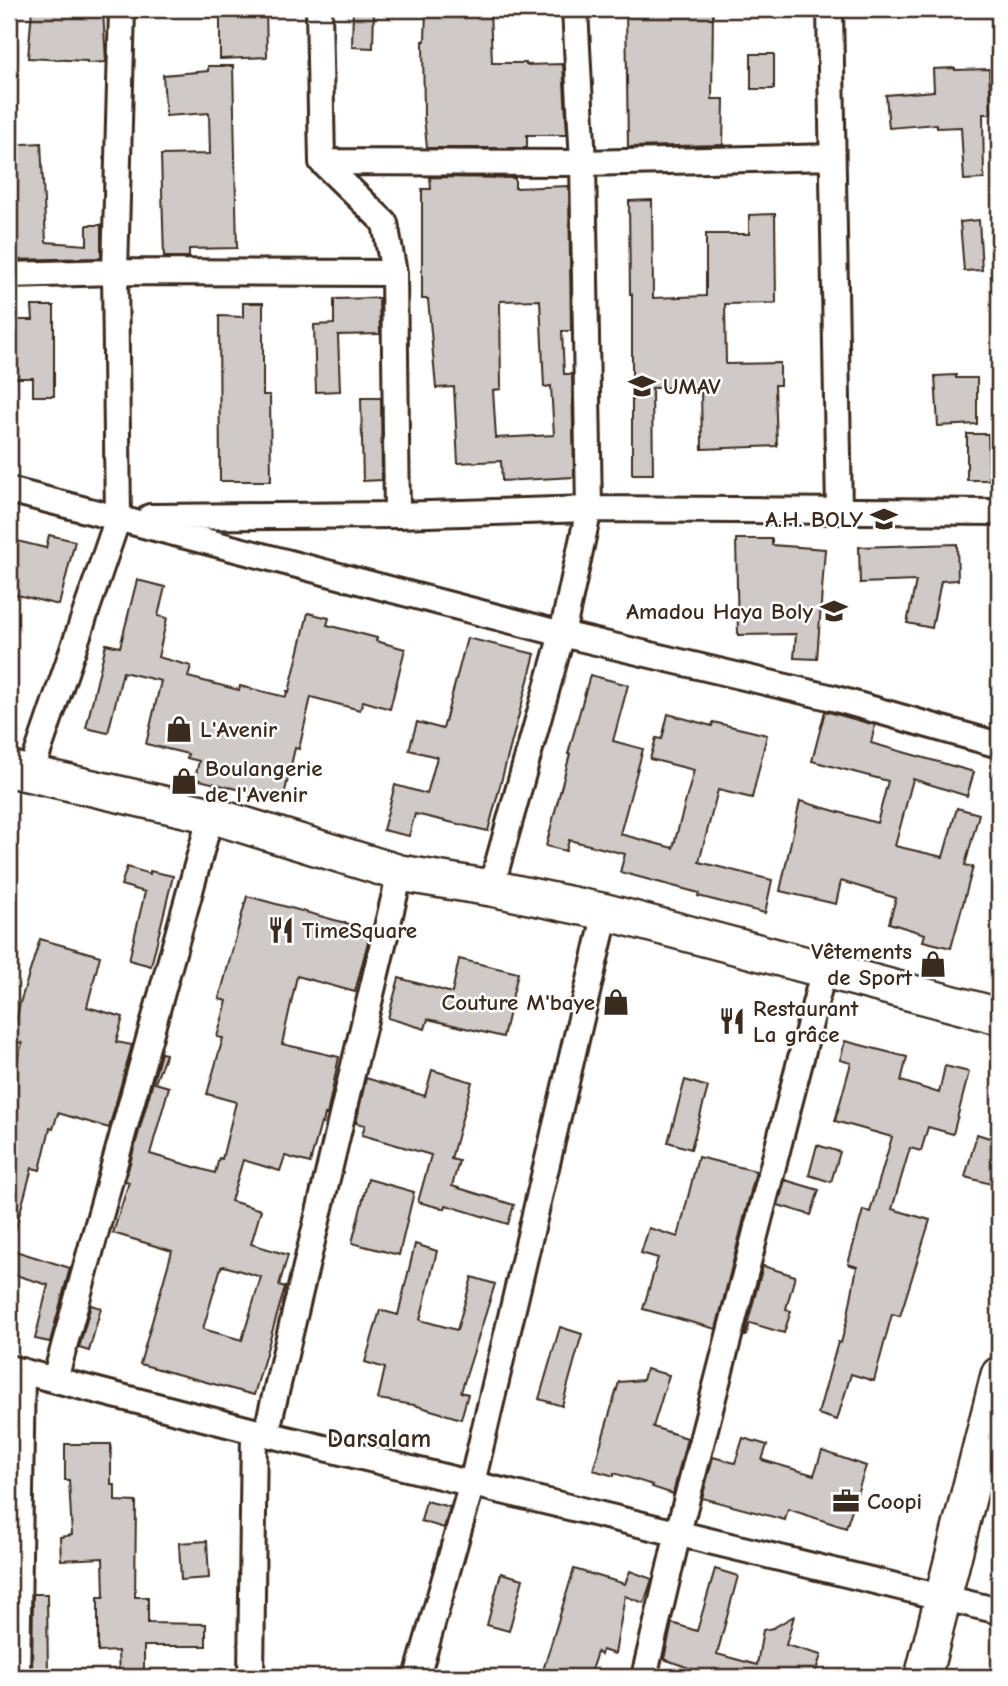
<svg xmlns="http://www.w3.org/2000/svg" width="1008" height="1686" viewBox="0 0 1008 1686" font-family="'Comic Neue',sans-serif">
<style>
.building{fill:#cfcac7;stroke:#3b2a1e;stroke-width:2;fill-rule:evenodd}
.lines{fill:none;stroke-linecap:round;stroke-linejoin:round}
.street-casing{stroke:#3b2a1e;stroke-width:30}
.secondary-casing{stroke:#3b2a1e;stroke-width:40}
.street{stroke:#fff;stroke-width:24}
.secondary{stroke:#fff;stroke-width:35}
.labels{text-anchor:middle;stroke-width:5;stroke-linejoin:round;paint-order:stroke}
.poi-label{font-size:23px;font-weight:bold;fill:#3b2a1e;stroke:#fff;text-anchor:start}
.quarter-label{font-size:26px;font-weight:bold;fill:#3b2a1e;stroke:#fff}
</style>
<rect width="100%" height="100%" fill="#fff"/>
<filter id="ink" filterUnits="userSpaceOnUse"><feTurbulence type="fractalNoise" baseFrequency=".0143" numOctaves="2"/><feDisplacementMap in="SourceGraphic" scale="14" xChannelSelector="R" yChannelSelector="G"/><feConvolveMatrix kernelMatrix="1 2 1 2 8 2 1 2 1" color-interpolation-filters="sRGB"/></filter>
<g filter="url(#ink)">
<path class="building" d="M32 9 103 11 106 62 87 63V61L28 58Z
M243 9H266L267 57 220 59V14H243Z
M353 9H374L373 48 352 47Z
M426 9H490L492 63H526V65L563 64 567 135H527V148H427L424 117 423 41H425Z
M626 9H713L712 99H724L723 145 628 147Z
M751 54H774V89H751Z
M208 66H233L237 248 189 249V257H164L161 155 210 154 209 113 166 116 163 75 208 71Z
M955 68V70L989 69 991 114H983L984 179 964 180 961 127 937 128V124L889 128 886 95 934 91 933 69Z
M41 143 46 242 87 245V225H101V258L9 260V145Z
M430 177 515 178V188L569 186 571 331H562L564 374H572L574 477 502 481 501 461 458 463 454 387 436 388 428 299H422V189H431ZM540 300 544 387 551 386 554 435 496 438 493 390 501 389 500 301Z
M652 200 653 298 706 296V234H749V215L775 214 776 303 725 304 726 364 780 363V385H775L777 446 702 449 701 387 652 388 653 474H632V294H630L629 201Z
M979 220 982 270 964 271 960 222Z
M379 298 380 334 338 335 340 391 316 392 314 325 334 324V299Z
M243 303H263V395H270L271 481H220L219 316 243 317Z
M32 306H54V396H33V378H9V320H33Z
M956 375V378H977V424L938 426 935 376Z
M361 398H381L382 480 363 481Z
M967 434H988L989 480H967Z
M49 535 75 541 59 605 9 593V539L46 548Z
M736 539H772V545L825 549 817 659 794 658 796 634 738 635Z
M957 544 958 580 941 581 932 628 907 623 916 581 860 583 859 547Z
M137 580 165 587 158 616 167 618 158 657 191 666 188 677 239 690 240 686 286 697 287 691 289 692 308 613 329 618 327 625 377 638 376 641 405 649 390 709 363 701 360 710 311 697 299 749 295 748 283 800 195 779 199 761 187 758 188 754 146 744 161 681 123 672 108 733 86 728 106 644 120 647Z
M467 638 535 654 488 831 415 814 409 836 383 830 395 785 427 794 437 757 409 750 417 722 443 729Z
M590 675 628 685 613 741 643 749 620 834 673 848 694 770 650 759 656 738 662 739 668 714 712 726 713 722 767 735 752 798 718 790 699 862 772 880 765 913 698 896 699 893 620 872 625 854 569 840 566 851 546 846 570 754H568Z
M825 711 875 725 871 743 974 772 967 796 913 779 895 846 943 857 957 808 979 814 965 865 973 867 951 948 923 941 925 934 889 923 896 898 841 881 836 904 780 891 800 801 877 823 888 781 812 761Z
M127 867 150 874V871L173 876 151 966 129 960 145 892 121 885Z
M247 896 371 930 355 992 297 976 282 1044 339 1057 327 1115 325 1114 323 1124 321 1123 310 1163 285 1156 280 1171 243 1160 231 1201 261 1210 251 1244 288 1255 279 1285 285 1287 254 1395 140 1364 172 1251 113 1233 129 1182 125 1181 161 1053 166 1054 155 1083 169 1087 150 1154 215 1173 219 1158 222 1159 236 1102 207 1094 223 1038 217 1037 227 1001 219 999ZM224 1266 261 1277 242 1340 203 1329 221 1267Z
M40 939 100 956 87 1007 123 1017 116 1042 132 1045 109 1128 58 1113 53 1129 50 1128 40 1170 32 1168 15 1231 9 1230V1093L22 1043 12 1041 20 1003Z
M459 959 518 973 503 1037 428 1019 425 1029 388 1018 399 978 452 993Z
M845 1041 907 1057 901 1081 939 1093 945 1066 969 1072 953 1134 928 1127 921 1151 910 1148 892 1209 930 1220 900 1316 892 1314 874 1381 851 1374 837 1420 818 1414 838 1342 841 1343 847 1320 857 1267 848 1264 863 1210 870 1212 892 1137 835 1121 851 1063 840 1060Z
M432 1070 472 1082 451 1159 459 1161 452 1186 514 1205 508 1224 446 1205 445 1209 418 1202 431 1155 362 1135 365 1125 356 1123 366 1078 425 1096Z
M685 1080 708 1087 691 1149 668 1142Z
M977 1134 999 1141V1170L995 1185 965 1177Z
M817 1145 840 1152 831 1182 809 1175Z
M698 1157 756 1171 716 1329 643 1309 658 1258 641 1253 649 1228 678 1237Z
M368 1179 414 1192 399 1255 352 1243Z
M785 1180 819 1190 811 1215 778 1205Z
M415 1244 437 1251 420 1320 457 1330 472 1277 495 1284 461 1392 468 1394 461 1419 414 1405 378 1399 385 1368 365 1362 380 1310 398 1315Z
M9 1249 70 1268 50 1342 35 1339 48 1285 9 1273Z
M763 1266 795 1276 786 1309 791 1311 784 1333 750 1323 746 1336H744Z
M91 1305 101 1308 89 1351 79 1348Z
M560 1327 582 1334 562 1406 539 1399Z
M646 1369 669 1375 653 1427 687 1438 673 1494 652 1487 653 1485 614 1473V1476L593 1470 619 1382 643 1380Z
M743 1438 767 1445 762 1460 814 1475 822 1451 866 1466 846 1528 788 1509 785 1520 702 1498 713 1457 735 1463Z
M65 1444H111V1485H115V1501L136 1502 135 1597H148V1623L206 1624V1646H144V1677H119L118 1651 98 1652V1597H104L103 1558 61 1560 60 1537 72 1535 69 1480H65Z
M426 1501 450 1507 444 1528 421 1521Z
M207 1541 209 1578 181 1580 179 1543Z
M574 1569 625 1584 630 1571 652 1579 644 1603 625 1596 615 1654 602 1650 601 1655 597 1652 589 1677H541Z
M715 1569 738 1576 717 1654 757 1665 763 1630 773 1628 794 1616 786 1645 821 1655 814 1677H704L688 1673 689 1668 664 1659 672 1623 697 1631Z
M501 1573 523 1579 509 1631 487 1625Z
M33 1594H47L48 1677H32Z"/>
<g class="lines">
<defs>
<path id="street" d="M319 9 322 162 385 223 394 273 397 515
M830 9 839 511
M322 162 583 163 832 157
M9 275 115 272 394 273
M9 490 562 634 833 698 999 745
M150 517 397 515 589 509 999 512
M30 775 118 518 115 272 122 9
M491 888 562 634 589 509 583 163 575 9
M9 1368 254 1431 999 1611
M55 1379 211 815
M266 1434 400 873
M17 1677 22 1371
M251 1677 254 1431
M417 1677 472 1483 606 912
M644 1677 678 1533 824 969"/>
<path id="secondary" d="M9 769 211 815 400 873 491 888 606 912 999 1016
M923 1677 999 1375"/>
</defs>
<use href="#street" class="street-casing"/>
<use href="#secondary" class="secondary-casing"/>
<use href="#street" class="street"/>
<use href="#secondary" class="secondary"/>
</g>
</g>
<defs>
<symbol id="school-bare" viewBox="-9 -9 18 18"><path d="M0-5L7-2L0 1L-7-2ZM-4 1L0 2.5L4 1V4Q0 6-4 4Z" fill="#3b2a1e" stroke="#fff" stroke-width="2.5" paint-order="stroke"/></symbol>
<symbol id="shop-bare" viewBox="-9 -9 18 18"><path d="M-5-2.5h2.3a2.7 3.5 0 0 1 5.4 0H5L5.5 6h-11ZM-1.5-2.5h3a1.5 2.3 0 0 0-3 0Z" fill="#3b2a1e" stroke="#fff" stroke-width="2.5" paint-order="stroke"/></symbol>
<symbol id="restaurant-bare" viewBox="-9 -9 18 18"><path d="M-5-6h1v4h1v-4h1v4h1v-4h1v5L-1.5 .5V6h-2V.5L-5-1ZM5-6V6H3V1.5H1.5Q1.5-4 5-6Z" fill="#3b2a1e" stroke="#fff" stroke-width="2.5" paint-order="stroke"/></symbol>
<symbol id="office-bare" viewBox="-9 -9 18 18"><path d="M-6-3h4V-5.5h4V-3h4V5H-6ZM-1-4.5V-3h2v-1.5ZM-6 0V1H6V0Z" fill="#3b2a1e" stroke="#fff" stroke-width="2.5" paint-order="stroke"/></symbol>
</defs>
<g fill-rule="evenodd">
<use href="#school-bare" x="623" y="367" width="38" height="38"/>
<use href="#school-bare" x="865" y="500" width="38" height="38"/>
<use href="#school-bare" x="815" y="592" width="38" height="38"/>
<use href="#shop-bare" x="160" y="710" width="38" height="38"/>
<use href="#shop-bare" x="165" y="762" width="38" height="38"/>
<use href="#restaurant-bare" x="262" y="911" width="38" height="38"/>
<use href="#shop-bare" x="914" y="945" width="38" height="38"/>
<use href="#shop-bare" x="597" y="983" width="38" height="38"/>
<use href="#restaurant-bare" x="713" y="1002" width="38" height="38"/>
<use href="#office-bare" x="827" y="1482" width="38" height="38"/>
</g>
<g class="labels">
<g class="poi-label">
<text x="663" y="394">UMAV</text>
<text x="863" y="527" text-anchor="end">A.H. BOLY</text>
<text x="813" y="619" text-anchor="end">Amadou Haya Boly</text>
<text x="200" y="737">L'Avenir</text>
<text x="205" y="776">Boulangerie<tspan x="205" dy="26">de l'Avenir</tspan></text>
<text x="302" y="938">TimeSquare</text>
<text x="912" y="959" text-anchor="end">Vêtements<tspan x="912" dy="26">de Sport</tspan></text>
<text x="595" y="1010" text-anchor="end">Couture M'baye</text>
<text x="753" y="1016">Restaurant<tspan x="753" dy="26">La grâce</tspan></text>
<text x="867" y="1509">Coopi</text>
</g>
<g class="quarter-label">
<text x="379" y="1447">Darsalam</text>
</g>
</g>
<rect width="1008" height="1686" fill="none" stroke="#fff" stroke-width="35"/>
<rect x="18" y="18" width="973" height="1651" fill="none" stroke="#3b2a1e" stroke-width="2.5" filter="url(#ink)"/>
</svg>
